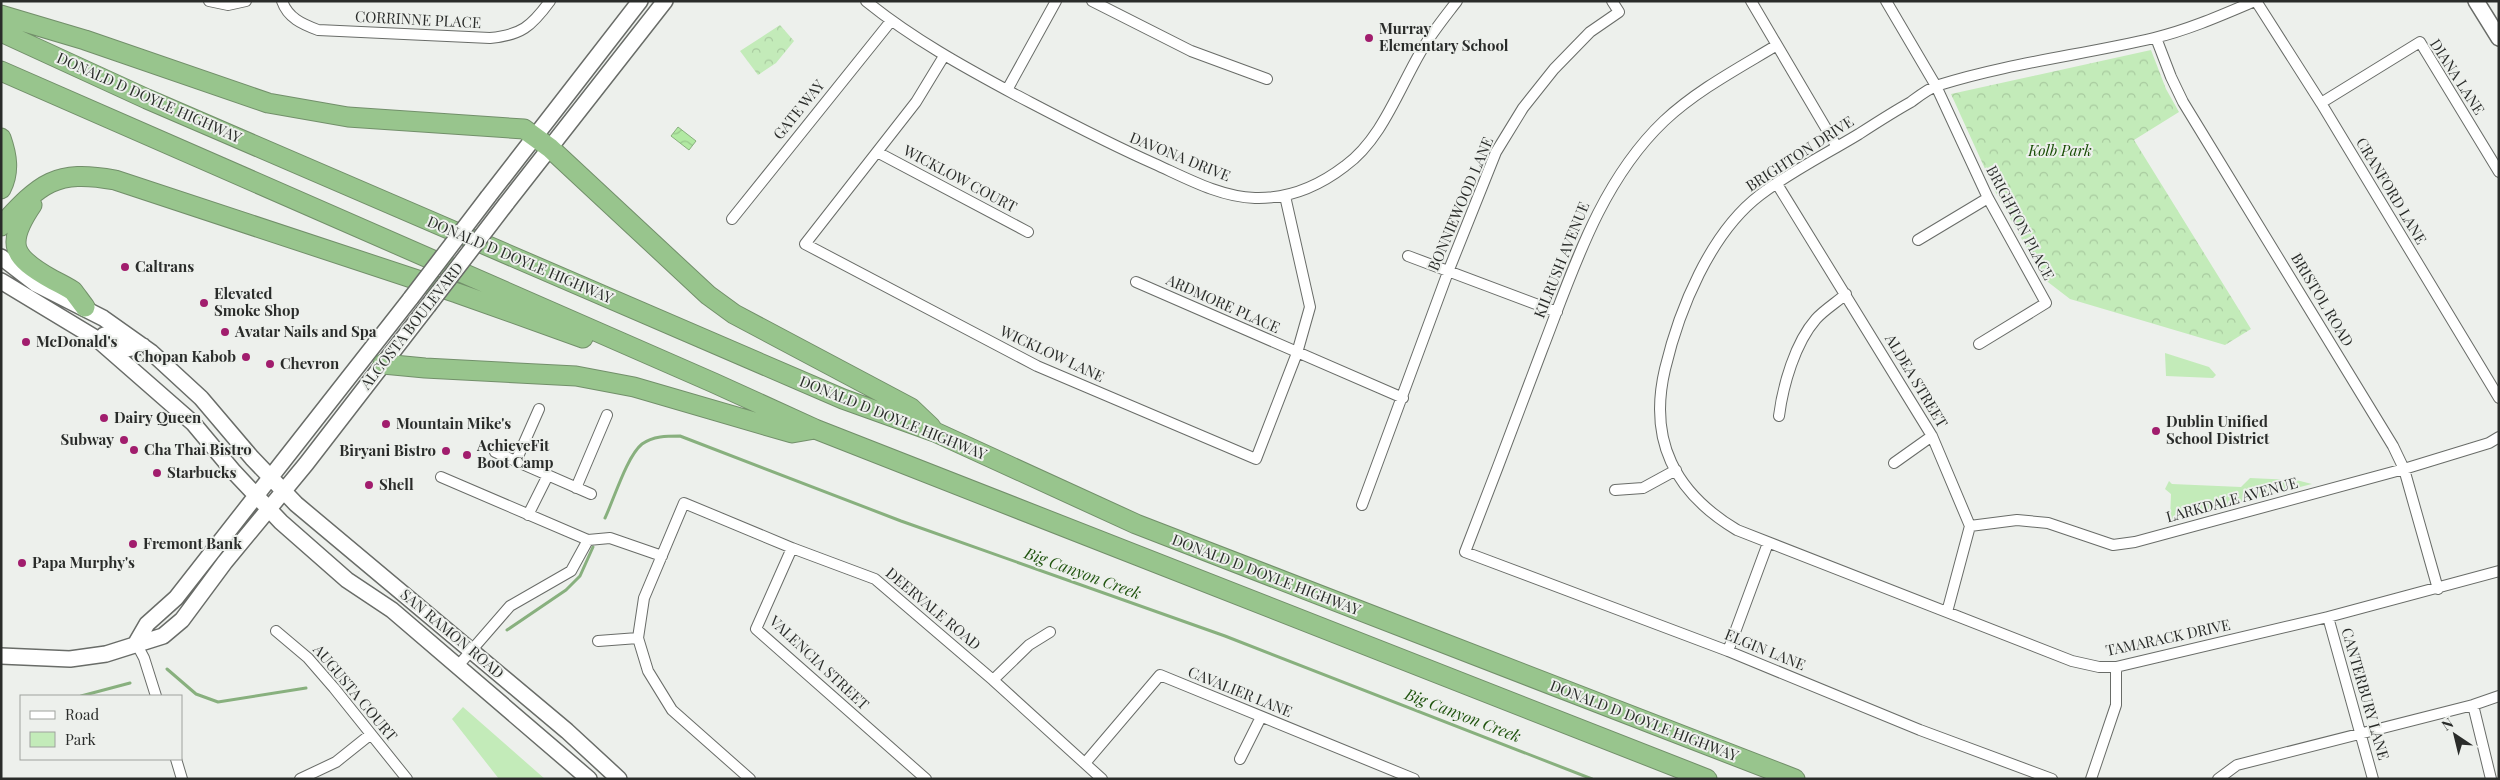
<svg xmlns="http://www.w3.org/2000/svg" width="2500" height="780" viewBox="0 0 2500 780" font-family="'Playfair Display',serif">
<style>
.green{fill:#c3ebb9}
.forest{fill:url(#forest-crowns)}
.water{fill:url(#water-waves);stroke:#88b07e}
.lines{fill:none;stroke-linecap:round;stroke-linejoin:round}
.stream{stroke:#88b07e;stroke-width:3}
.street-casing{stroke:#696c68;stroke-width:12}
.secondary-casing{stroke:#696c68;stroke-width:18}
.highway-casing{stroke:#728f6a;stroke-width:21}
.street{stroke:#fff;stroke-width:10}
.secondary{stroke:#fff;stroke-width:15}
.highway{stroke:#98c58d;stroke-width:19}
.secondary-bridge-casing{stroke:#696c68;stroke-width:18;stroke-linecap:butt}
.secondary-bridge{stroke:#fff;stroke-width:15}
.poi-dot{fill:#a11d6d;stroke:#edf0ec;stroke-width:2}
.labels{text-anchor:middle;stroke-width:4;stroke-linejoin:round;paint-order:stroke}
.street-label{font-size:15px;fill:#2a2c2a;stroke:#edf0ec}
.poi-label{font-size:15px;font-weight:bold;fill:#2a2c2a;stroke:#edf0ec;text-anchor:start}
.park-label{font-size:15px;font-style:italic;fill:#174c04;stroke:#edf0ec}
.water-label{font-size:16px;font-style:italic;fill:#20540f;stroke:#edf0ec}
</style>
<defs>
<pattern id="forest-crowns" width="20" height="18" patternUnits="userSpaceOnUse" patternTransform="scale(1.25)"><rect width="20" height="18" fill="#c3ebb9"/><path d="M2 6a3 3 0 1 1 6 0M12 15a3 3 0 1 1 6 0" fill="none" stroke="#a8ca9f"/></pattern>
<pattern id="water-waves" width="16" height="10" patternUnits="userSpaceOnUse" patternTransform="scale(1.25)"><rect width="16" height="10" fill="#b1e9a2"/><path d="M0 5q4-4 8 0t8 0" fill="none" stroke="#98c88c"/></pattern>
</defs>
<rect width="100%" height="100%" fill="#edf0ec"/>
<path class="green" d="M2165 353 2209 367 2216 375 2213 378 2166 376Z
M2250 478 2296 480 2312 484 2170 520 2171 494 2165 489 2169 481 2172 484 2241 487Z
M463 707 545 779H499L452 719Z"/>
<path class="forest" d="M780 25 794 41 776 63 758 75 740 51Z
M2151 50 2166 89 2179 112 2134 140 2251 329 2225 345 2070 299 2044 279 1996 193 1951 94Z"/>
<path class="water" d="M678 127 696 141 689 150 671 136Z"/>
<g class="lines">
<path class="stream" d="M605 518C614 499 627 456 642 444 653 436 667 436 680 436L901 521 1225 636 1592 779
M507 630 566 590 580 576 593 547
M167 669 196 694 218 702 306 688
M81 696 130 683"/>
<defs>
<path id="street" d="M209 1 228 5 246 1
M282 1C288 18 302 24 318 30L490 38C521 35 531 27 550 1
M866 1C913 39 964 67 1016 95 1062 119 1107 143 1155 164 1186 178 1220 197 1255 198 1289 199 1319 186 1345 166 1381 140 1398 91 1420 53 1430 35 1444 18 1457 1
M1092 1 1191 51 1267 79
M1751 1 1837 147
M1886 1 1936 86 1988 198 2046 303 1979 344
M2255 1C2222 15 2188 30 2154 38 2082 55 2009 63 1939 85 1929 88 1919 96 1911 102 1893 112 1876 123 1859 134 1826 154 1790 172 1760 195 1710 233 1679 310 1665 369 1648 441 1675 493 1737 530L2072 661 2099 667H2116L2328 617 2499 571
M2256 1 2321 103 2499 398
M2156 38 2171 77 2183 102 2393 446 2404 469 2438 589
M1777 45C1739 68 1697 90 1664 121 1600 182 1573 270 1542 350 1517 417 1491 485 1465 552L1728 651 1920 730 2052 779
M944 56 916 102 805 244 1037 366 1256 459 1297 353 1310 307 1285 196
M1007 90 1056 1
M2321 103 2420 42 2499 172
M877 152 1028 232
M1777 184 1932 436 1970 526 1947 612
M732 219 891 21
M1918 240 1988 198
M1408 256 1557 312
M1136 282 1403 398
M1779 416C1783 385 1795 343 1816 319 1824 310 1837 302 1846 294
M495 452 591 494
M516 461 539 409
M1894 463 1932 436
M441 477 588 540
M576 488 607 415
M1615 490 1643 488 1676 470
M1362 505 1448 272 1496 152 1523 108 1554 69 1590 32 1619 12 1612 1
M528 515 548 475
M1970 526 2017 520 2048 523 2113 545 2135 542 2404 469 2489 443 2499 437
M792 548 756 629 926 779
M2328 617 2373 779
M276 631 308 658 334 688 407 779
M598 641 638 638
M136 643 144 658 156 696
M1728 651 1768 543
M457 667 510 606 571 571 588 540 610 538 662 556
M993 680 1029 645 1050 632
M2473 705 2491 779
M176 759 182 779
M1240 759 1261 717
M1086 762 1160 675 1414 779
M300 779 336 762 371 734
M750 779 672 710 648 671 638 638 644 598 684 503 792 548 875 579 993 680 1102 779
M2091 779 2116 705V667
M2218 779 2237 765 2473 705 2499 696"/>
<path id="secondary" d="M2476 1 2499 38
M488 197 640 1
M506 204 665 1
M1 257 36 284 103 318 151 352 201 398 252 458 296 504 567 731 619 779
M1 281 97 339 193 423 234 472 281 522 347 580 392 610 589 779
M104 335 127 349 143 346
M136 643 147 624 176 598 411 298
M1 656 70 659 106 654 163 636 182 620 225 562 306 464 428 306"/>
<path id="highway" d="M1 15 85 40 268 103 348 117 524 129 550 148 708 295 734 314 911 408 931 427
M1 32 147 99 843 399 935 432 1136 524 1795 779
M1 71 714 383 815 429 1707 779
M1 138C7 155 10 172 1 189
M32 205C5 245 12 257 53 280 59 283 67 287 73 291 77 296 81 302 85 307
M1 226C41 183 55 169 115 180L457 293 583 338
M383 364 425 368 576 376 634 387 792 433 815 429"/>
</defs>
<use href="#street" class="street-casing"/>
<use href="#secondary" class="secondary-casing"/>
<use href="#highway" class="highway-casing"/>
<use href="#street" class="street"/>
<use href="#secondary" class="secondary"/>
<use href="#highway" class="highway"/>
<defs>
<path id="secondary-bridge" d="M411 298 488 197
M428 306 506 204"/>
</defs>
<use href="#secondary-bridge" class="secondary-bridge-casing"/>
<use href="#secondary-bridge" class="secondary-bridge"/>
</g>
<g class="poi-dot">
<circle cx="1369" cy="38" r="5"/>
<circle cx="125" cy="267" r="5"/>
<circle cx="204" cy="303" r="5"/>
<circle cx="225" cy="332" r="5"/>
<circle cx="26" cy="342" r="5"/>
<circle cx="246" cy="357" r="5"/>
<circle cx="270" cy="364" r="5"/>
<circle cx="104" cy="418" r="5"/>
<circle cx="386" cy="424" r="5"/>
<circle cx="2156" cy="431" r="5"/>
<circle cx="124" cy="440" r="5"/>
<circle cx="134" cy="450" r="5"/>
<circle cx="446" cy="451" r="5"/>
<circle cx="467" cy="455" r="5"/>
<circle cx="157" cy="473" r="5"/>
<circle cx="369" cy="485" r="5"/>
<circle cx="133" cy="544" r="5"/>
<circle cx="22" cy="563" r="5"/>
</g>
<g class="labels">
<g class="street-label">
<text transform="translate(418 20) rotate(3)" y="5">CORRINNE PLACE</text>
<text transform="translate(2457 77) rotate(57)" y="5">DIANA LANE</text>
<text transform="translate(149 98) rotate(24)" y="5">DONALD D DOYLE HIGHWAY</text>
<text transform="translate(799 110) rotate(-51)" y="5">GATE WAY</text>
<text transform="translate(1800 154) rotate(-33)" y="5">BRIGHTON DRIVE</text>
<text transform="translate(1180 157) rotate(22)" y="5">DAVONA DRIVE</text>
<text transform="translate(960 179) rotate(28)" y="5">WICKLOW COURT</text>
<text transform="translate(2391 191) rotate(59)" y="5">CRANFORD LANE</text>
<text transform="translate(1461 204) rotate(-67)" y="5">BONNIEWOOD LANE</text>
<text transform="translate(2020 223) rotate(62)" y="5">BRIGHTON PLACE</text>
<text transform="translate(520 260) rotate(23)" y="5">DONALD D DOYLE HIGHWAY</text>
<text transform="translate(1562 260) rotate(-68)" y="5">KILRUSH AVENUE</text>
<text transform="translate(2322 300) rotate(59)" y="5">BRISTOL ROAD</text>
<text transform="translate(1223 304) rotate(24)" y="5">ARDMORE PLACE</text>
<text transform="translate(412 326) rotate(-52)" y="5">ALCOSTA BOULEVARD</text>
<text transform="translate(1052 354) rotate(25)" y="5">WICKLOW LANE</text>
<text transform="translate(1916 381) rotate(59)" y="5">ALDEA STREET</text>
<text transform="translate(893 418) rotate(22)" y="5">DONALD D DOYLE HIGHWAY</text>
<text transform="translate(2232 500) rotate(-15)" y="5">LARKDALE AVENUE</text>
<text transform="translate(1266 575) rotate(21)" y="5">DONALD D DOYLE HIGHWAY</text>
<text transform="translate(933 609) rotate(40)" y="5">DEERVALE ROAD</text>
<text transform="translate(452 634) rotate(40)" y="5">SAN RAMON ROAD</text>
<text transform="translate(2168 638) rotate(-12)" y="5">TAMARACK DRIVE</text>
<text transform="translate(1765 650) rotate(22)" y="5">ELGIN LANE</text>
<text transform="translate(819 663) rotate(43)" y="5">VALENCIA STREET</text>
<text transform="translate(1240 692) rotate(22)" y="5">CAVALIER LANE</text>
<text transform="translate(355 693) rotate(50)" y="5">AUGUSTA COURT</text>
<text transform="translate(2365 694) rotate(74)" y="5">CANTERBURY LANE</text>
<text transform="translate(1644 721) rotate(21)" y="5">DONALD D DOYLE HIGHWAY</text>
</g>
<g class="poi-label">
<text x="1379" y="34">Murray<tspan x="1379" dy="17">Elementary School</tspan></text>
<text x="135" y="272">Caltrans</text>
<text x="214" y="299">Elevated<tspan x="214" dy="17">Smoke Shop</tspan></text>
<text x="235" y="337">Avatar Nails and Spa</text>
<text x="36" y="347">McDonald's</text>
<text x="236" y="362" text-anchor="end">Chopan Kabob</text>
<text x="280" y="369">Chevron</text>
<text x="114" y="423">Dairy Queen</text>
<text x="2166" y="427">Dublin Unified<tspan x="2166" dy="17">School District</tspan></text>
<text x="396" y="429">Mountain Mike's</text>
<text x="114" y="445" text-anchor="end">Subway</text>
<text x="477" y="451">AchieveFit<tspan x="477" dy="17">Boot Camp</tspan></text>
<text x="144" y="455">Cha Thai Bistro</text>
<text x="436" y="456" text-anchor="end">Biryani Bistro</text>
<text x="167" y="478">Starbucks</text>
<text x="379" y="490">Shell</text>
<text x="143" y="549">Fremont Bank</text>
<text x="32" y="568">Papa Murphy's</text>
</g>
<g class="park-label">
<text x="2060" y="156">Kolb Park</text>
</g>
<g class="water-label">
<text transform="translate(1083 573) rotate(20)" y="6">Big Canyon Creek</text>
<text transform="translate(1463 715) rotate(21)" y="6">Big Canyon Creek</text>
</g>
</g>
<rect width="2500" height="780" fill="none" stroke="#2a2c2a" stroke-width="5"/>
<rect x="20" y="695" width="162" height="65" fill="#edf0ec" stroke="#9fa29e"/>
<rect x="30" y="711" width="25" height="8" fill="#ffffff" stroke="#9fa29e"/>
<text x="65" y="720" font-size="15" fill="#2a2c2a">Road</text>
<rect x="30" y="732" width="25" height="15" fill="#c3ebb9" stroke="#9fa29e"/>
<text x="65" y="745" font-size="15" fill="#2a2c2a">Park</text>
<g transform="translate(2455 735) rotate(325)" stroke="#edf0ec" stroke-width="4" paint-order="stroke">
<path d="M0-4L9 19L0 12L-9 19Z" fill="#2a2c2a"/>
<text y="-8" font-size="14" font-weight="bold" text-anchor="middle" fill="#2a2c2a">N</text>
</g>
</svg>
